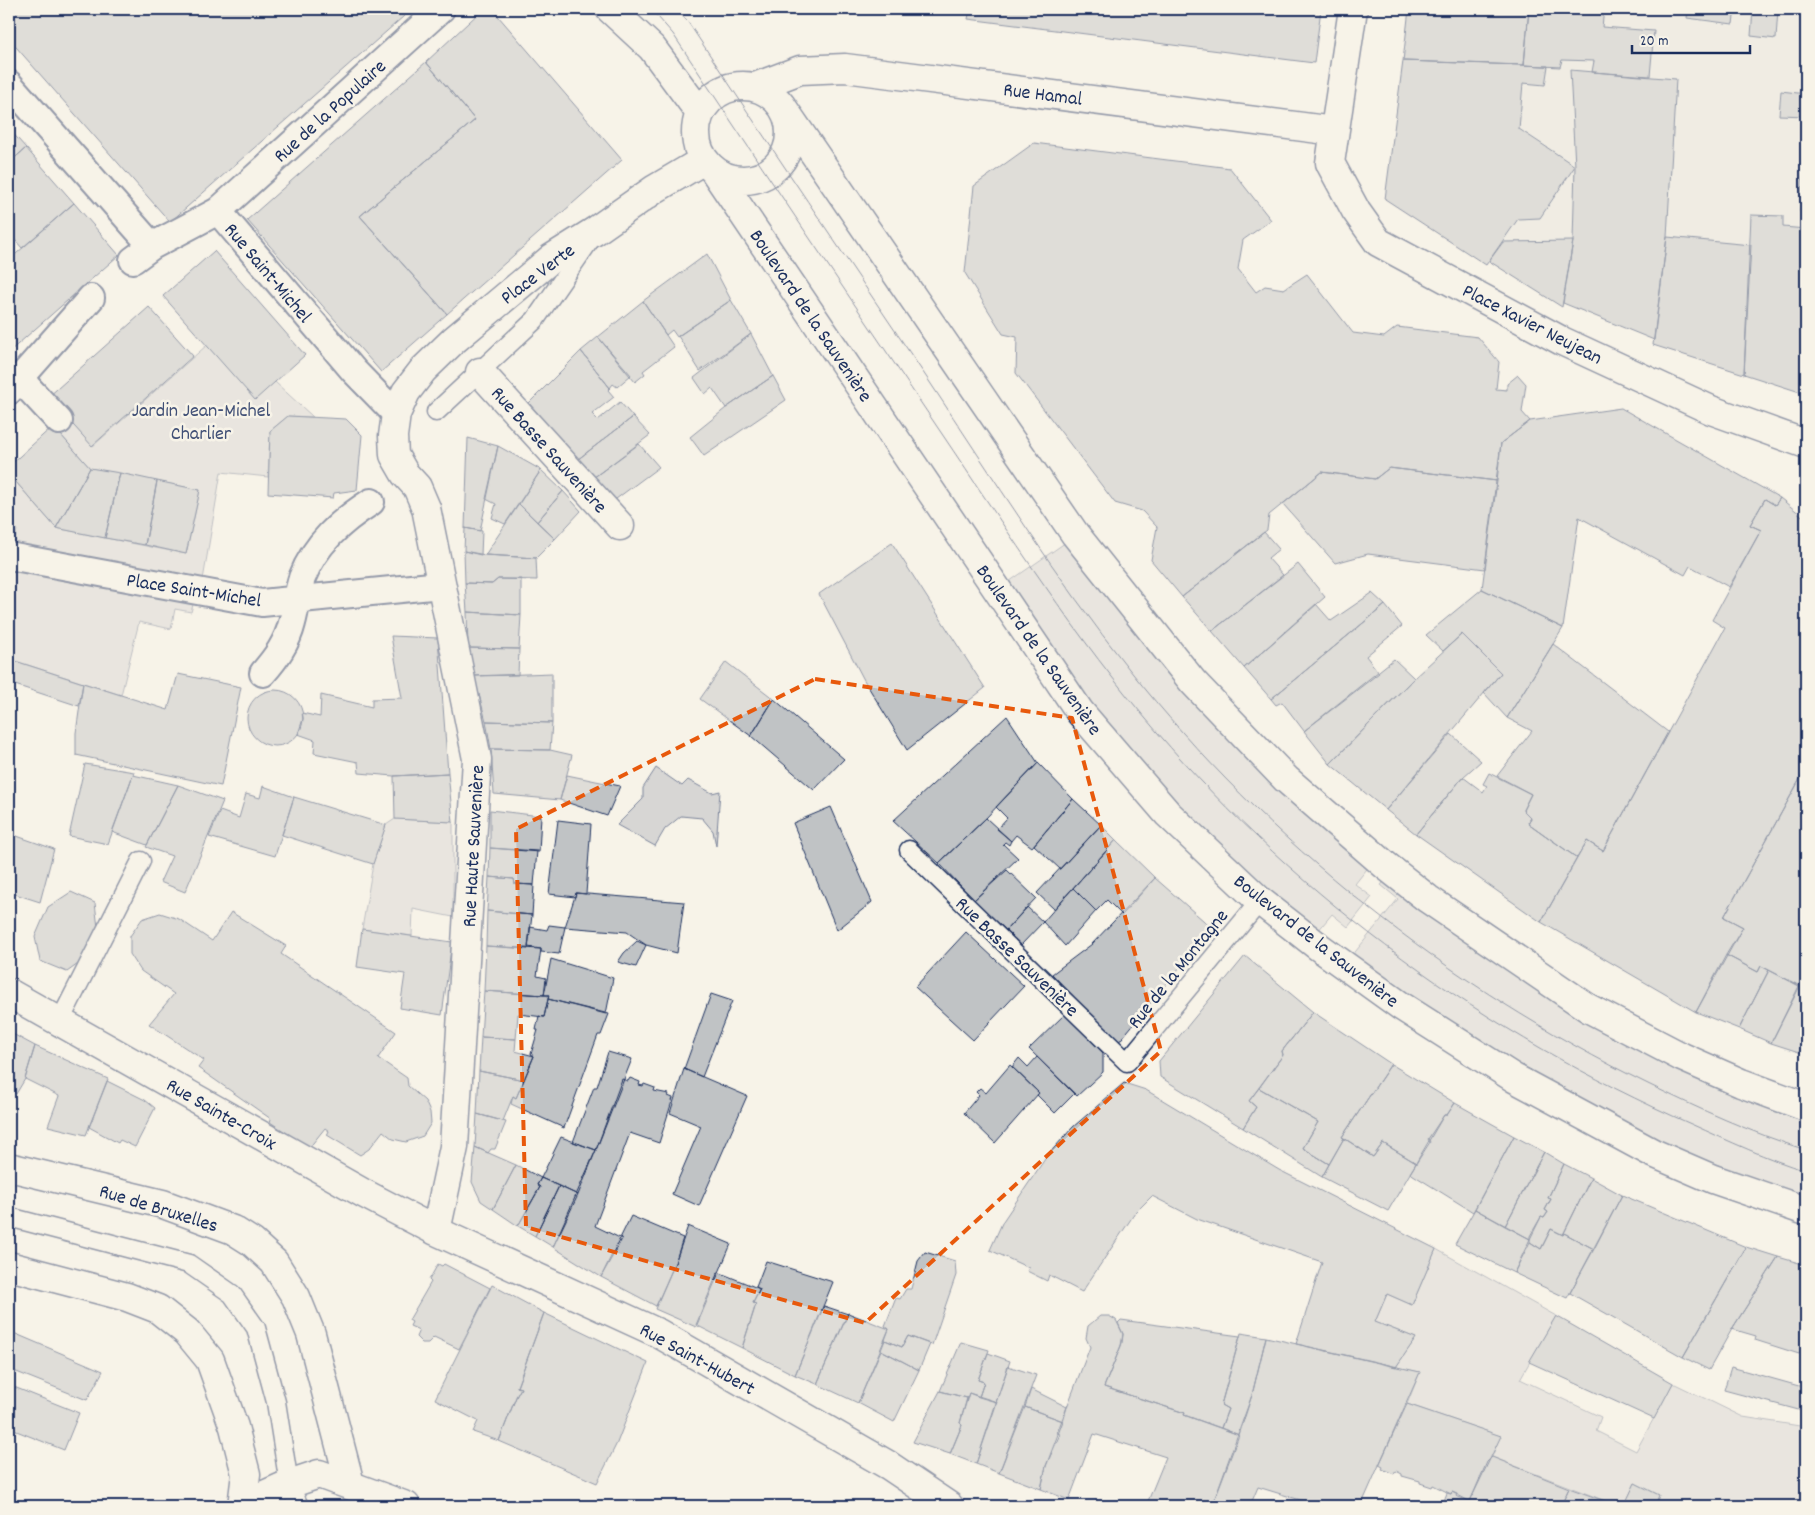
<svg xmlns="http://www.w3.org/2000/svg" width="1815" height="1515" viewBox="0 0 1815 1515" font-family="Dekko,sans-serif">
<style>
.built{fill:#e6e5de}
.green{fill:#d7d6d4;stroke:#798299}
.building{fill:#c0c3c5;stroke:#1b2f5e}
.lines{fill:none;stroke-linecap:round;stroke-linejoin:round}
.service-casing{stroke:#1b2f5e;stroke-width:21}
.pedestrian-casing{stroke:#1b2f5e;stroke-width:30}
.minor-casing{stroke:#1b2f5e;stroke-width:31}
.primary-casing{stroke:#1b2f5e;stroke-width:31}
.service{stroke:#f7f3e8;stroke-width:18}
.pedestrian{stroke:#f7f3e8;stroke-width:26}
.minor{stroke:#f7f3e8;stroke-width:28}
.primary{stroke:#f7f3e8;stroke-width:28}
.tram{stroke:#1b2f5e;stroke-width:1}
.marked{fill:none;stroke:#e8590c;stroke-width:4;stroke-dasharray:10 6;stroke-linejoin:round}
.labels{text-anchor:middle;stroke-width:5;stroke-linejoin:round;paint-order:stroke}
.street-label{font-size:20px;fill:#1b2f5e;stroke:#f7f3e8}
.park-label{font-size:20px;fill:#415076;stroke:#f7f3e8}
</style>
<rect width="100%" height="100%" fill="#f7f3e8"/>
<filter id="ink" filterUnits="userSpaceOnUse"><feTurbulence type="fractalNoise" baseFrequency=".02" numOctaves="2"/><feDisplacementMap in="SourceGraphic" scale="10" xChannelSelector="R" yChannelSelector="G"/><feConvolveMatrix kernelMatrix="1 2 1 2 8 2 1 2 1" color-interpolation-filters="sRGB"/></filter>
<g filter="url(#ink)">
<path class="built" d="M1409 9H1806V394L1653 345 1654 340 1564 303 1562 307 1489 262 1486 265 1385 199Z"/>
<path class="green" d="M207 345 275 382 313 417 288 416 270 431 268 477 221 472 203 580 14 547 17 530 9 521V474L56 528 186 554 200 490 90 468 53 426 65 416 93 446Z
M1072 538 1374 860 1355 884 1372 897 1348 927 1332 914 1313 937 1172 811 1000 588Z
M9 566 194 601 191 612 175 609 171 629 139 622 121 695 9 659Z
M656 768 682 786 688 780 712 793 720 791 716 846 713 831 702 818 681 816 665 829 655 846 617 825 643 799V788Z
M395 819 453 822V917L413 909 412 936 362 929 373 864 386 825Z
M1389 876 1519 968 1806 1112V1207L1654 1149 1347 962 1398 899 1381 885Z
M1436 1249 1556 1316 1520 1379 1601 1417 1596 1431 1636 1451 1673 1383 1743 1417 1806 1427V1506H1655L1659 1495 1635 1483 1626 1502H1622L1616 1505 1492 1457 1500 1436 1407 1404 1420 1372 1396 1367 1416 1338 1375 1322 1387 1294 1412 1305Z"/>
<path class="building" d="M9 9H412L170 222 9 39Z
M483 9H492L622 160 447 314 360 216 475 120 426 62Z
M970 9H1321L1314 63 968 19Z
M1409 9H1529L1524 65 1403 61Z
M1529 9H1604L1602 27 1654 31 1650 76 1592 72 1594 61 1562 60 1560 67 1524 65Z
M1688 9H1735L1733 24 1687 18Z
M1751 9H1778L1776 39 1751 36 1753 9Z
M1403 61 1548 66 1545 85 1523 83 1519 129 1575 166 1540 218 1518 219 1486 265 1385 199Z
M426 62 475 120 360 216 447 314 381 372 247 220Z
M1570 70 1676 79 1667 237 1654 340 1563 303 1573 241 1575 166Z
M1781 91 1806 94V116L1779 115Z
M9 129 26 148 9 163Z
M1034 143 1230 168 1271 220 1243 240 1238 269 1256 292 1265 286 1284 289 1307 274 1353 333 1384 337 1397 327 1478 337 1499 362 1496 389 1507 390V384L1518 375 1526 384 1522 412 1530 421 1501 443 1497 481 1389 468 1375 479 1322 472 1269 515 1267 530 1182 597 1151 560 1157 527 1142 511 1115 503 1016 373 1017 337 1003 334 965 273 974 186Z
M26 148 74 203 22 248 9 233V163Z
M1803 166H1806V229L1804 228 1805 214 1800 212Z
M74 203 119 255 9 352V260Z
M1751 215 1783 216V227L1806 229V394L1744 374Z
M1667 237 1751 245 1744 374 1653 345Z
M1573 241 1562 307 1489 261 1503 242Z
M214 251 305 355 255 400 163 296Z
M707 254 731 300 677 337 672 330 666 335 643 301Z
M731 300 751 334 700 371 678 336Z
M643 301 674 347 643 371 645 374 635 382 598 337Z
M149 307 193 356 92 446 48 397Z
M751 334 773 376 726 408 712 388 705 394 694 378Z
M598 337 631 375 617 387 613 384 610 388 581 351Z
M581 351 610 388 608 390 614 397 592 414 598 420 620 402 633 417 577 460 529 403Z
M773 376 786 400 704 456 690 437 726 408Z
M1621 408 1780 498 1775 505 1765 499 1750 525 1761 530 1729 587 1690 566 1685 575 1579 517 1563 628 1482 589 1501 443 1530 421Z
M288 416 346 419 362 435 357 490 334 493 333 498 268 493 270 431Z
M633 417 650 435 593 478 577 460Z
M53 426 90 468 56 528 9 474V466Z
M468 438 498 446 480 531 465 528Z
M639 444 659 467 612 502 593 478Z
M498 446 541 470 505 524 492 518 496 504 486 499Z
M90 468 120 473 105 538 56 528Z
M1389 468 1497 481 1485 569 1368 554 1335 563 1283 504 1322 472 1375 479Z
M541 470 563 491 537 522 519 504Z
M120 473 157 481 145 545 105 538Z
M157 481 200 490 186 554 145 545Z
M563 491 581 511 555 539 537 522Z
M1780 498 1806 519V768L1724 917 1743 927 1696 1012 1541 922 1587 841 1603 851 1725 628 1712 620 1761 530 1750 525 1765 499 1775 505Z
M519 504 555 539 536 558 485 555Z
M465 528 482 531 481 555 464 551Z
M1264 532 1279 549 1268 558 1283 575 1212 631 1182 597Z
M892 543 985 688 907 750 864 680 819 594Z
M464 551 485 555 536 558 537 580 498 579 492 584 465 583Z
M1298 564 1325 597 1244 668 1212 631Z
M498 579H521V615L467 612 465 583 492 584Z
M1482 589 1563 628 1507 718 1484 693 1501 673 1462 634 1443 651 1426 635Z
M1372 593 1385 605 1271 699 1244 668 1316 604 1331 621Z
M1385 605 1402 626 1366 656 1379 673 1304 731 1282 702 1276 705 1271 699Z
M467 612 521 615 519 649 468 648Z
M1462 634 1501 673 1386 810 1330 764 1414 678Z
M391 636 438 638 448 773 394 776 359 773 358 762 314 753 315 740 298 734 303 719 302 713 320 717 321 695 372 707V699L402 698Z
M1553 644 1668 732 1603 851 1587 841 1577 858 1528 823 1531 818 1523 810 1531 794 1497 776 1532 731 1507 718Z
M468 648 519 649 518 675 474 676Z
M9 659 83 683 79 706 9 683Z
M1394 659 1414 678 1330 764 1304 731Z
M726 662 774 699 751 736 700 699Z
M552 673V723L486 721 474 676Z
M178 674 241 687 221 786 76 755V733L83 683 168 710Z
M247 718a28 28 0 1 1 56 0a28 28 0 1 1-56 0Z
M774 699 844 759 814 790 751 736Z
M1007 716 1038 763 986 818 939 863 893 821Z
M486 721 552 723 550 750 491 749Z
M1451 734 1481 761 1463 777 1416 834 1386 810Z
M491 749 550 750 572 755 560 800 494 794Z
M1038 763 1073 799 1032 847 1016 835 1011 841 997 829 1007 818 996 807Z
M85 764 134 772 108 844 69 836Z
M1806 768V985L1801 982 1799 986 1761 966 1758 972 1726 955 1743 927 1724 917Z
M448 773 453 822 395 819 394 776Z
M1489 773 1531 794 1523 810 1531 818 1528 823 1577 858 1541 922 1416 834 1463 777 1483 792 1487 786 1483 784Z
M133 775 178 785 147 845 112 832Z
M567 775 620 786 607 816 560 800Z
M178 785 223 801 185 892 160 882 172 856 146 847Z
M263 786 294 797 275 856 209 837 220 811 239 818 246 794 260 798Z
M294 797 386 825 373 864 282 835Z
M1073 799 1101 825 1060 869 1034 845Z
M831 807 872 902 837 930 793 823Z
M490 810 541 816 539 852 490 848Z
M986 818 1011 841 1009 845 1005 842 1003 844 1018 858 974 900 939 863Z
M558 820 591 824 586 894 576 893 575 897 549 894Z
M9 822 15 823 9 841Z
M1101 825 1116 840 1054 909 1037 893Z
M11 834 54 849 40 902 9 892V841Z
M1116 840 1155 878 1122 915 1107 900 1096 911 1073 888Z
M490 848 537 851 534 885 515 884 514 879 489 877Z
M1007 870 1036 898 1006 930 974 900Z
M489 877 514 879 515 884 534 885 532 915 487 911Z
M1155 878 1212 928 1118 1043 1052 974 1092 944Z
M1073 888 1096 911 1065 946 1043 922Z
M71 892 95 903 98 928 85 959 67 972 40 961 35 937 48 907Z
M576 893 684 902 677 953 646 945 627 932 565 927Z
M1027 907 1043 922 1021 945 1006 930Z
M487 911 532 915 528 949 486 946Z
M231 912 286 946 281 954 396 1032 378 1058 407 1078 408 1086 425 1101 430 1112 431 1123 423 1136 406 1142 393 1139 383 1131 369 1149 360 1155 327 1135 329 1131 325 1128 309 1148 270 1122 271 1119 198 1068 204 1060 149 1024 174 994 141 971 130 954V936L142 919 160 913 179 919 212 941Z
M549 925 565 927 559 954 541 952V949L528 947 530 927 547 930Z
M362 929 452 942 442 1015 400 1008 405 974 357 967Z
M966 932 1024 986 973 1040 915 987Z
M637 941 646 945 636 967 618 962 624 953Z
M486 946 541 949 537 976 546 978 544 995 484 991Z
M1726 955 1758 972 1761 966 1769 970 1739 1029 1696 1012Z
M1245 956 1313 1012 1282 1051 1283 1055 1249 1101 1256 1107 1243 1128 1160 1077 1159 1061Z
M551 959 613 978 606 1014 548 999 549 995H544Z
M1769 970 1800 986 1771 1043 1739 1029Z
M1801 982 1806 985V1046L1802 1053 1771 1043Z
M484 991 544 995H549L544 1017 518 1014 516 1039 481 1037Z
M711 994 732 1001 702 1077 684 1069Z
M548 999 609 1014 601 1035H598L564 1128 511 1104 513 1096 516 1098 534 1056 531 1054 538 1030H536L539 1016 544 1017Z
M1313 1012 1391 1064 1342 1137 1344 1138 1329 1164 1303 1148 1318 1122 1259 1088 1283 1055 1282 1051Z
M1065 1014 1103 1053V1072L1077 1096 1029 1049Z
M9 1032 35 1046 25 1079 16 1094 9 1090Z
M481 1037 516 1039 515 1051 534 1056 524 1080 479 1071Z
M35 1046 108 1079 86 1135 48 1126 59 1096 25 1079Z
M608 1052 632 1059 596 1150 573 1142 594 1087H597Z
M1037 1057 1074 1094 1055 1113 1037 1095 1039 1093 1012 1067 1019 1058 1028 1067Z
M1391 1064 1455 1103 1447 1115H1444L1416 1163 1383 1143 1373 1157 1342 1137Z
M1010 1065 1039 1093 995 1143 964 1113 979 1095 976 1092 980 1088 986 1093Z
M684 1069 747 1096 699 1206 672 1194 701 1126 670 1113Z
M479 1071 524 1080 516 1098 513 1096 503 1121 477 1114Z
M630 1078 640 1082 639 1085 643 1086 644 1084 655 1088 654 1091 669 1094 668 1096 673 1098 659 1143 630 1133 595 1226 622 1239 601 1277 553 1247 596 1150 622 1079 628 1081Z
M107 1081 145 1100 155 1108 135 1147 120 1140 118 1143 89 1127Z
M1124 1083 1146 1090 1279 1170 1436 1249 1412 1305 1387 1294 1375 1322 1416 1338 1396 1367 1296 1344 1322 1262 1197 1219 1152 1196 1135 1213 1082 1292 1049 1275 1047 1281 1027 1271 1029 1268 990 1250 1003 1221 1047 1156 1073 1127Z
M1259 1088 1318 1122 1303 1148 1329 1164 1322 1177 1243 1128 1256 1107 1249 1101Z
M1455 1103 1514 1136 1473 1212 1410 1173 1430 1142 1428 1139 1444 1115H1447Z
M477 1114 506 1122 495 1149H491L488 1153 475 1147Z
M1514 1136 1544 1152 1505 1226 1475 1209Z
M561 1137 596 1150 578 1195 541 1178Z
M1344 1138 1373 1157 1383 1143 1416 1163 1388 1211 1322 1177Z
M475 1147 516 1165 493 1209 481 1201 472 1182Z
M1544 1152 1564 1164 1548 1198 1551 1199 1545 1210 1548 1212 1544 1218 1541 1217 1530 1239 1505 1226Z
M1564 1164 1591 1178 1563 1235 1551 1229 1541 1249 1530 1242V1236L1541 1217 1544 1218 1548 1212 1545 1210 1551 1199 1548 1198Z
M516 1165 541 1178 537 1185 540 1187 518 1226 493 1209Z
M541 1178 559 1186 535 1236 518 1226 540 1187 537 1185Z
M1591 1178 1622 1195 1594 1249 1564 1233Z
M559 1186 578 1195 553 1247 535 1236Z
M1622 1195 1746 1247 1683 1357 1570 1293Z
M1475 1209 1530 1239 1514 1273 1455 1244Z
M631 1216 683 1238 675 1263 656 1306 601 1277Z
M688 1226 731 1244 696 1327 655 1309 675 1263Z
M1551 1229 1563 1235 1564 1233 1594 1249 1567 1298 1514 1273 1530 1242 1541 1249Z
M1746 1247 1778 1257 1732 1329 1709 1370 1683 1357Z
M925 1252 955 1261 956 1275 932 1345 908 1336 902 1347 885 1340 889 1329 885 1326 896 1298 900 1299 906 1289H911L918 1261Z
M1778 1257 1806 1265V1349L1802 1348 1799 1354 1755 1340 1756 1336 1732 1329Z
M766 1261 833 1282 795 1375 742 1348 756 1304 753 1303 760 1289 756 1287Z
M438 1264 442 1266 444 1264 490 1288 459 1349 434 1337 428 1343H422L416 1337 419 1330 410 1326 412 1322 409 1320 431 1282 429 1280Z
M718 1272 760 1289 753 1303 756 1304 742 1348 696 1325Z
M492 1285 544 1313 517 1387 521 1388 516 1397 499 1441 473 1432 478 1421 435 1399Z
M824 1306 848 1314 817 1384 795 1375Z
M544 1313 648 1363 617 1443 597 1483 499 1441 516 1397 521 1388 517 1387Z
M848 1313 889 1329 858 1403 817 1384Z
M1100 1316H1109L1116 1320 1123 1334 1121 1346 1104 1387 1185 1413 1184 1415 1239 1435 1212 1506H1146L1166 1457 1094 1434 1069 1500 1041 1489 1046 1466 1060 1434 1057 1433 1090 1347 1086 1338 1088 1326Z
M1556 1316 1673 1383 1654 1419 1529 1362Z
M1121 1320 1240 1336 1221 1405 1228 1409 1221 1428 1184 1415 1185 1413 1104 1387 1122 1343 1123 1334 1118 1323Z
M9 1331 103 1371 87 1400 9 1369Z
M1241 1333 1266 1337 1252 1395 1239 1435 1221 1428 1228 1409 1221 1405Z
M908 1336 930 1344 919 1370 881 1350 885 1340 902 1347Z
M1266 1337 1420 1372 1361 1506H1320L1258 1487 1250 1506H1212L1252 1395Z
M961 1342 989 1350 978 1380 984 1382 979 1397 969 1393 967 1398 940 1391Z
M881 1350 919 1370 894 1422 858 1403Z
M988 1353 1010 1361 996 1402 979 1397 984 1382 978 1380Z
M1008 1366 1036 1375 999 1473 976 1464Z
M1731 1367 1806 1388V1412L1724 1390Z
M9 1385 79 1413 64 1450 9 1428Z
M1031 1389 1067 1407 1063 1421 1025 1407Z
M940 1391 967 1398 960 1423 962 1425 950 1454 913 1442Z
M969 1393 997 1402 976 1464 950 1454 962 1425 960 1423Z
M1407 1404 1501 1436 1471 1499 1469 1501 1452 1492 1451 1494 1433 1485 1432 1487 1420 1483V1481L1402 1476V1474L1396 1471 1394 1474 1382 1469 1383 1467 1379 1465Z
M1025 1407 1063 1421 1046 1466 1041 1489 999 1473Z
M1492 1457 1569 1488 1561 1506H1468L1487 1462Z
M1635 1483 1659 1495 1655 1506 1616 1505 1622 1502H1626Z
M1569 1488 1616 1505 1619 1506H1561Z
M1452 1492 1457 1494 1456 1496 1469 1501 1471 1499 1468 1506H1442L1447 1493 1451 1494Z"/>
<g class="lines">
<defs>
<path id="service" d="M436 412 535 320 590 240
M909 850 1127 1062 1260 901
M60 1021 141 861
M9 1217 189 1264 232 1294 256 1328 276 1402 289 1484 299 1506"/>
<path id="pedestrian" d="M9 84 152 246 218 211 354 371 396 414
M218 211 441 9
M133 260 152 246
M20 379 59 421
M9 391 91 298
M9 556 262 603 441 585
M263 673C276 658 287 643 292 623 296 609 297 593 302 578 315 544 341 521 371 502"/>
<path id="minor" d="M610 9 652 48 700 113
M1353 9 1330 163 1356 211 1378 242 1562 341 1711 410 1806 444
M696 133a47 47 0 1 1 94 0a47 47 0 1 1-94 0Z
M755 87 800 70 845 68 1334 131
M781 105 1075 534 1193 682 1286 779 1385 865 1428 899 1588 1008 1682 1057 1741 1083 1806 1107
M715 172 1080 712 1168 814 1260 901 1319 947 1401 1006 1514 1078 1653 1153 1713 1179 1806 1211
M480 372 620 526
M9 993 363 1193 436 1231 658 1333 888 1465 949 1506
M436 1231 454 1147 477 759 426 508 417 487 405 474 394 455 393 436 396 414 406 392 423 370 454 340 552 258 595 231 655 189 704 160"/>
<path id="primary" d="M9 1167 163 1204 233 1230 252 1242 274 1262 296 1297 311 1334 350 1484
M9 1266 127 1297 158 1309 187 1332 210 1360 234 1427 246 1474 242 1506
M242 1505 289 1484 319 1474 406 1506"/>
</defs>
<use href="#service" class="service-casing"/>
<use href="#pedestrian" class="pedestrian-casing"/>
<use href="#minor" class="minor-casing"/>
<use href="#primary" class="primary-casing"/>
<use href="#service" class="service"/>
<use href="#pedestrian" class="pedestrian"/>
<use href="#minor" class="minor"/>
<use href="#primary" class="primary"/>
<path class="tram" d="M651 9 673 34C761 167 851 299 940 431 1009 533 1076 638 1157 732 1301 900 1489 1036 1691 1124 1729 1141 1767 1159 1806 1171
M676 9 688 22C767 142 848 261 929 381 994 478 1056 578 1129 669 1268 844 1448 986 1648 1084 1699 1109 1752 1133 1806 1150"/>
</g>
</g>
<path d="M0 0H1815V1515H0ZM815 679 1072 718 1161 1051 865 1323 526 1227 516 829Z" fill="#f7f3e8" fill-opacity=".55" fill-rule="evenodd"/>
<path class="marked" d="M815 679 1072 718 1161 1051 865 1323 526 1227 516 829Z"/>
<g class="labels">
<g class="street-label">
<text transform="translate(1043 93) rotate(7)" y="7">Rue Hamal</text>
<text transform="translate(329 110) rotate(-42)" y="7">Rue de la Populaire</text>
<text transform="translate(269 272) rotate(50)" y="7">Rue Saint-Michel</text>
<text transform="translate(537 273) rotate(-37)" y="7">Place Verte</text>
<text transform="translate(812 315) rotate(56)" y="7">Boulevard de la Sauvenière</text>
<text transform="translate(1533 323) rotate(27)" y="7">Place Xavier Neujean</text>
<text transform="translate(550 449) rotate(48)" y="7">Rue Basse Sauvenière</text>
<text transform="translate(194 589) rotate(9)" y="7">Place Saint-Michel</text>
<text transform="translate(1040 649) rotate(55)" y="7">Boulevard de la Sauvenière</text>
<text transform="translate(472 846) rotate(-87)" y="7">Rue Haute Sauvenière</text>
<text transform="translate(1317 940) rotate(38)" y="7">Boulevard de la Sauvenière</text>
<text transform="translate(1018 956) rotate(44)" y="7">Rue Basse Sauvenière</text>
<text transform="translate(1177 968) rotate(-51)" y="7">Rue de la Montagne</text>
<text transform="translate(222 1113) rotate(30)" y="7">Rue Sainte-Croix</text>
<text transform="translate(159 1207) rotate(17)" y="7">Rue de Bruxelles</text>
<text transform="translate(698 1358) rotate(29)" y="7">Rue Saint-Hubert</text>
</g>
<g class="park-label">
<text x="201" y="416">Jardin Jean-Michel<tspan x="201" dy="23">Charlier</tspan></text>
</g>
</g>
<rect width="1815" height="1515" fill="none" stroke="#f7f3e8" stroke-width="30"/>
<rect x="15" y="15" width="1785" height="1485" fill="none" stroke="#1b2f5e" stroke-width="2" filter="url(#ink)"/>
<path d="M1632 45v8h118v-8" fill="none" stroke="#1b2f5e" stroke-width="2.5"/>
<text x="1640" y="45" font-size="15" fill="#1b2f5e" stroke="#f7f3e8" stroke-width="4" paint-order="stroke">20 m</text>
</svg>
